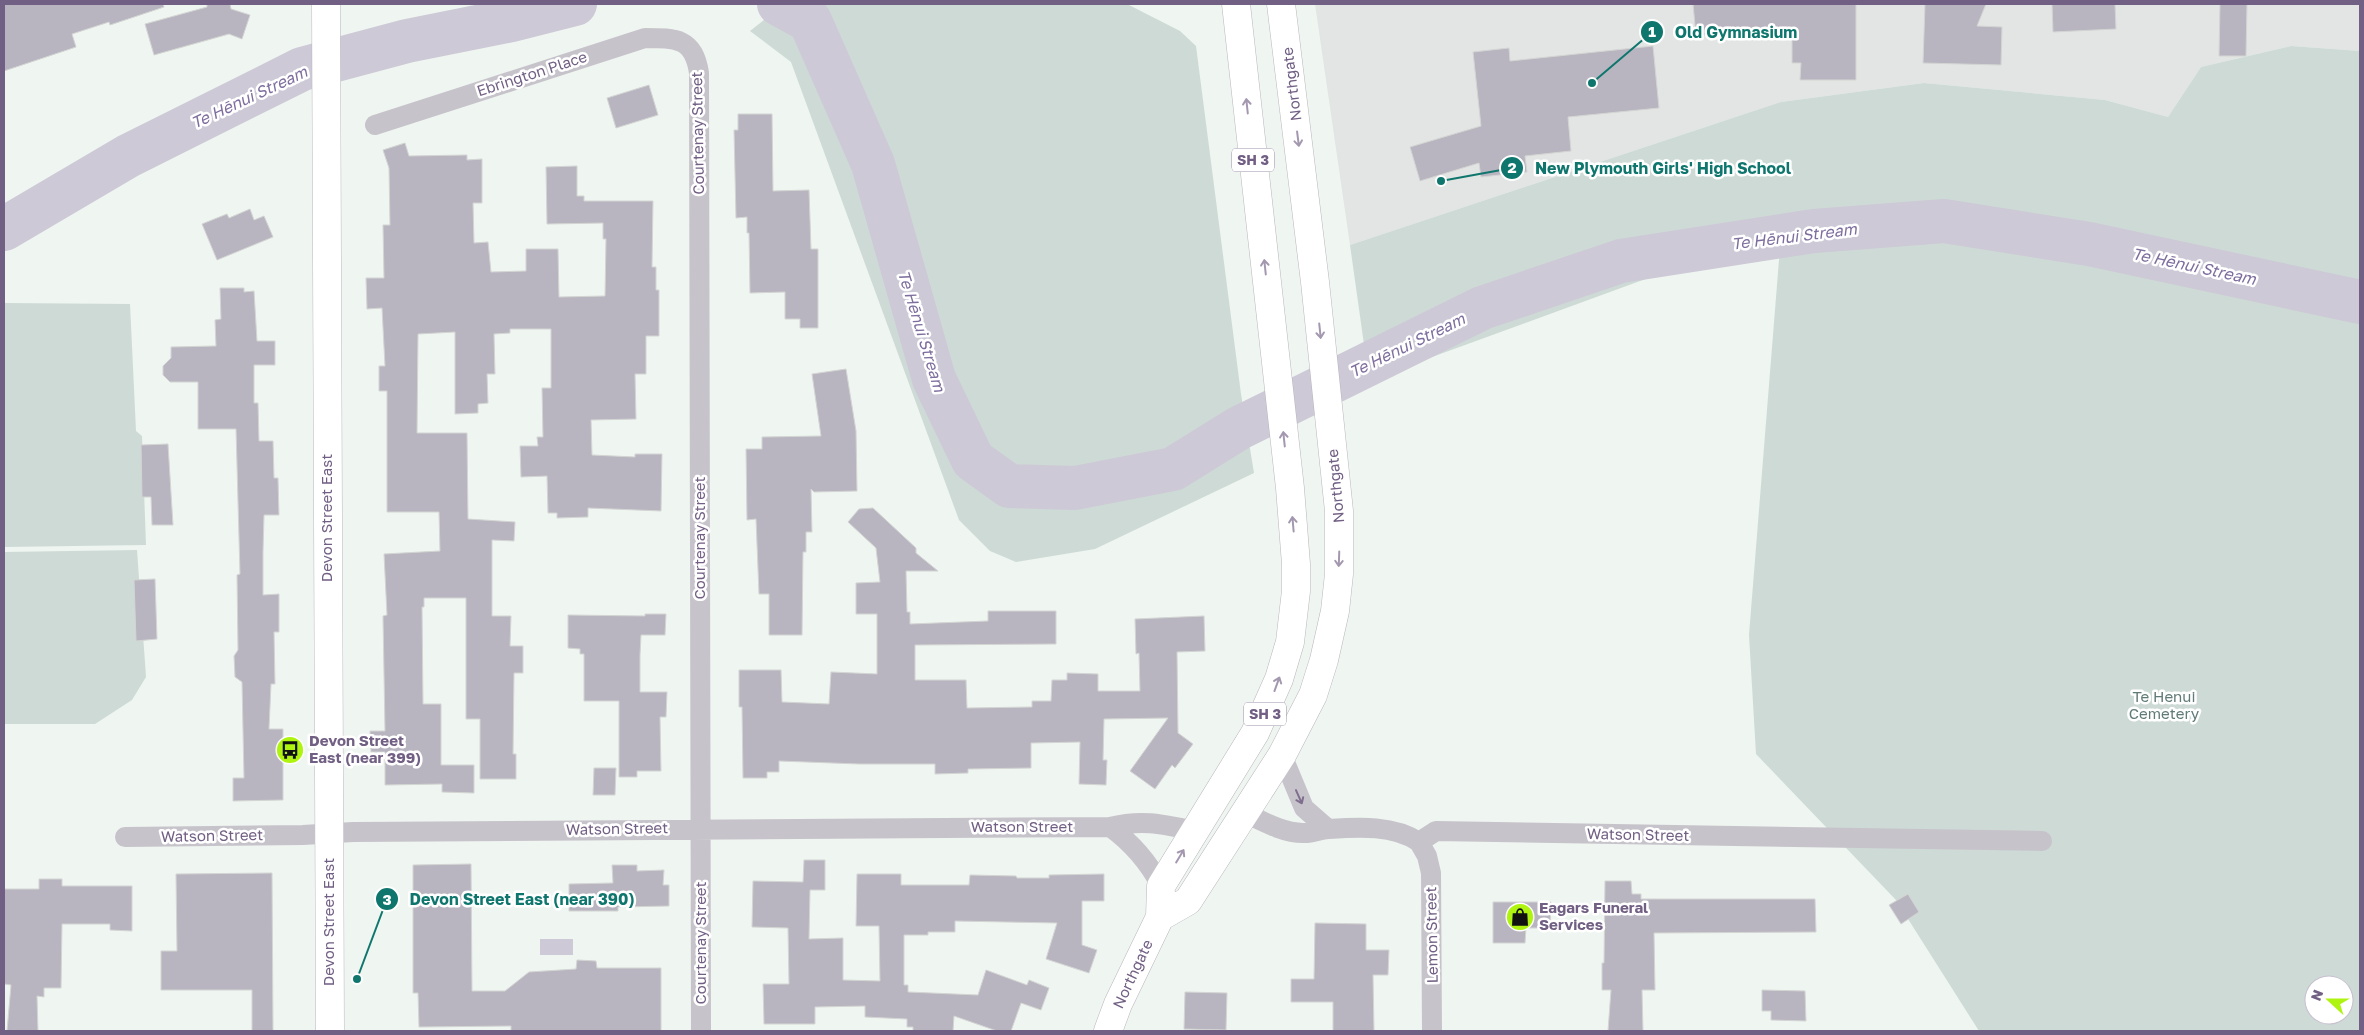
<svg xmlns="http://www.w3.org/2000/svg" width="2364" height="1035" viewBox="0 0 2364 1035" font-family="'Golos Text',sans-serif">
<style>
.built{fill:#e2e5e3}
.green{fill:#cedad6;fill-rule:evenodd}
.water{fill:#cdc9d6}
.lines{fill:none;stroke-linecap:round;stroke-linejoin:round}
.river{stroke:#cdc9d6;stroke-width:44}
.building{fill:#b9b5c0;stroke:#d3d5d3}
.secondary-casing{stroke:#bcb7c1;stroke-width:29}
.highway-casing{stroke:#b9b5bc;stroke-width:29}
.street{stroke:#c7c3ca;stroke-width:20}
.secondary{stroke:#fff;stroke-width:28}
.highway{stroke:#fff;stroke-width:28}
.oneway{stroke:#a398af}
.oneway2{stroke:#7f6f8e}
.labels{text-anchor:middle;stroke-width:5;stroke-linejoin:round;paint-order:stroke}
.shield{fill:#fff;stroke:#9c90a9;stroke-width:1}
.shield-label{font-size:14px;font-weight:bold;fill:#726084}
.street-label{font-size:15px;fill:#726084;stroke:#fff}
.park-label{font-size:15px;fill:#607a77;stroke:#fff}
.poi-label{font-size:15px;font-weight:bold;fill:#726084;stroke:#fff;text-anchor:start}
.water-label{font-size:16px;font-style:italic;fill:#7e6e9e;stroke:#fff}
.leader{fill:none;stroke:#0f766e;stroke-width:2}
.callout-dot{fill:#0f766e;stroke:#fff;stroke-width:2}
.mark-label{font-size:15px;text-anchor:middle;font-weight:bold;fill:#fff}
.callout-label{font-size:16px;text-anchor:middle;font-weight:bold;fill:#0f766e;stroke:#fff;stroke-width:5;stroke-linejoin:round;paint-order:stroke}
</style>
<rect width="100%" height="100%" fill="#eff5f0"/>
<path class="built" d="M1315 4H2360V51L2291 46 2201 67 2168 117 2105 100 1924 83 1781 102 1350 245Z"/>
<path class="green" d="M784 4H1127L1180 31 1196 46 1241 394 1254 473 1095 549 1016 562 990 551 959 520 791 62 750 31Z
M2291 46 2360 51V1031H1979L1896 900 1756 754 1749 635 1781 235 1640 281 1369 380 1350 245 1781 102 1924 83 2105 100 2168 117 2201 67ZM2314 985H2344V1015H2314Z
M4 303 130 304 136 431 142 436 146 545 4 547Z
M137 550 146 677 132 700 95 724H4V552Z"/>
<path class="water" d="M540 939H573V955H540Z"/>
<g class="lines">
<path class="river" d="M779 4 810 21 873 164 934 379 973 460 1009 486 1075 488 1173 469 1239 428 1482 308 1621 261 1814 231 1944 221 2089 244 2360 302
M4 229 128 156 302 69 407 41 512 20 575 4"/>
</g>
<path class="building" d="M4 4H163L164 7 110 25 109 22 72 34 76 47 4 71Z
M207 4H230L231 9 250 15 242 39 229 34 154 55 145 24 207 7Z
M1693 4H1856V80H1800L1801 63H1792V27L1696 36Z
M1925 4H1986L1977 26 2002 27 2001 65 1923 63Z
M2052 4H2115L2116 29 2053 32Z
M2220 4H2247L2246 56H2219Z
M1653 46 1659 108 1568 117 1571 151 1525 156 1527 172 1481 177 1479 163 1420 181 1410 147 1481 126 1473 52 1509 48 1510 61Z
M649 85 658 115 616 128 607 98Z
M738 114H772L773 191 809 190 811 249H818V328H800V319H785V292L750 293 749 233H747V217L736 218 734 130H738Z
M405 143 409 156 467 155V160L482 159V203H473L474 243 488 242 491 272 526 271V249H558L559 297 605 296 606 239H603V223L547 224 546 167 577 166V196H584V201H653L652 267H656V290H659V336H646V374H635L636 419 591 420 592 455 635 457V454H662L661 511 588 508V517L557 518V513H548L547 476 521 477 520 446H538L537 437H543L542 388H551V329H510V333L494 334 495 374H487L488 403 478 404V413L455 414V332L418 334 417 433H467L468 519 515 522 514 541 492 540V616H511L510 646H523V673H514L513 754H516V779H480V719H466V598H424V607H422L423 704H441V765H474V793L442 792V784L385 785V752H371L370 731H385L383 616 387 615 384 554 440 551 439 512H387V391H379V366H385L382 308 367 309 366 278H384L383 225H390L389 168 383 150Z
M250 209 254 220 264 216 273 237 217 260 202 224 227 214 229 218Z
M220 288H244V292L254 291 257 341H275V365H254V403H258L259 441H273L274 478H278L279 515H264L263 552V595L279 594V632H274L275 684H271L269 729H283V800L233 801V778H244L242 682 235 677 234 656 238 650 237 575 240 574 236 429H198V382H170L163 375V366L171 358V347L216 346 215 320 221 319Z
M846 369 856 431 857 491 814 492 811 489 812 532H806V552H803L802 635H769V594H759L756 519 747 520 746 449H762V437L821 436 812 374Z
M168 444 173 525H152L151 497H142L141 445Z
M873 508 916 548V553L938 571H906L907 612H910V624L988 621V611H1056V644L915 645V680H966L967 708 1032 707V701H1051L1052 680H1067V673L1098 674V691H1140L1139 653 1136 654 1135 619 1204 616 1205 651 1177 652 1178 733 1193 744 1175 768 1172 765 1155 789 1130 771 1168 718 1104 719 1103 760H1107L1106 785 1079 784 1080 742 1031 743V768L968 769V773L935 774V764H859L779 761V772H767V778H743L742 707H739V670H781L782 702 829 704 831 672 877 674V614H856V583L880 582 876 548 848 522 859 509Z
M155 579 157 639 136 641 134 580Z
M645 614H666L665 635H641L640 655V692H667L666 717H660L661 771H637V777H619V701H584V654H580V649L568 648V615L645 616Z
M594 768H616L615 795H593Z
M804 860H825V890H810L809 939 843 938V980L880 981 879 926H856L857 874H901V885H969L970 875 1016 876 1017 878H1049V875L1104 874V901H1082V945L1097 950 1089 973 1046 959 1057 923 955 921V932H928V935H904V985H908V992L978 995 986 970 1027 985 1029 980 1049 988 1041 1010 1021 1003 1011 1031H997L954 1016 953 1031H913V1027H907V1019L865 1017V1006L815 1007V1024H764L763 984H789L788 928 752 927 753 881 803 882Z
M471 864 472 991H505L529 972 576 969 577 960 596 961 597 968H661V1031H511V1026L419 1027 418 993H413V865Z
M612 865H637V871L664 870 663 885H669V906L618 907V911H569V884L613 883Z
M272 873 273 1031H252V990H161V951H177L176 874Z
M39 879H62V886H132V931L110 930V924H62L61 988H44V997L37 996 38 1031H7L11 985 4 984V889H39Z
M1605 881H1631L1632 894H1641V899H1815L1816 932 1654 933 1655 990H1642L1643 1031H1608L1611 990H1602V963H1604Z
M1908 894 1919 912 1901 924 1889 905Z
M1493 902H1551L1550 928H1526L1525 943H1493Z
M1315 923 1366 924V950H1389L1388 975H1373L1374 1031H1333V1002H1291V979H1314Z
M1762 990 1805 991 1806 1021 1771 1020V1011H1762Z
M1185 992 1227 993 1226 1030 1184 1029Z"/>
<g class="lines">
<defs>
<path id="secondary" d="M326 4 330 1031"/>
<path id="highway" d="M1160 917 1188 901 1282 755 1313 695 1324 660 1335 611 1339 574V511L1315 282 1281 4
M1108 1031 1118 1004 1160 917 1161 886 1255 733 1279 679 1290 642 1296 591V564L1290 488 1236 4"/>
</defs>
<use href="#secondary" class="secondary-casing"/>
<use href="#highway" class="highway-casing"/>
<path class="street" d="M375 125 645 38C676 38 694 38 699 73L701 1031
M1282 755 1304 808 1328 829
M1245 813C1262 821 1283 833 1303 833 1312 834 1320 829 1329 829 1359 827 1394 825 1419 842L1436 831 2042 841
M1110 827C1132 843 1148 861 1161 886
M125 837 303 835 353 832 1110 827C1142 819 1162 824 1195 831
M1419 842 1427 856 1431 873 1432 1031"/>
<use href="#secondary" class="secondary"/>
<use href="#highway" class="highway"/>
</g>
<defs><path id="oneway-shaft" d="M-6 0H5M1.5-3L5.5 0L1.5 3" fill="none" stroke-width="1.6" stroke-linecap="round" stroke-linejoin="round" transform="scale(1.25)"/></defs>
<g class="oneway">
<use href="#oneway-shaft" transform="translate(1247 106) rotate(-96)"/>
<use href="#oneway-shaft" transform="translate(1298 139) rotate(83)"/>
<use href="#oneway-shaft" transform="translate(1265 267) rotate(-96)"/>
<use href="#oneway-shaft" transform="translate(1320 331) rotate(84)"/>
<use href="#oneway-shaft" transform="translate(1284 439) rotate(-96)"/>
<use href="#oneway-shaft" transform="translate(1293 524) rotate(-95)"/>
<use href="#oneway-shaft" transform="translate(1339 559) rotate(92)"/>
<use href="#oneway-shaft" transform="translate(1277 684) rotate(-70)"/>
<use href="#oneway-shaft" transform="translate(1180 856) rotate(-59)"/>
</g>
<use class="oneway2" href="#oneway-shaft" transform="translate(1299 797) rotate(66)"/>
<defs>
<symbol id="bus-disc" viewBox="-11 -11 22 22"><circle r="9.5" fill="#aff410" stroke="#fff"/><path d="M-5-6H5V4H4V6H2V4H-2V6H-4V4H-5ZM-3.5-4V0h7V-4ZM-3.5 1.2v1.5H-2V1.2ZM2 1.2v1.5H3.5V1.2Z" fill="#111"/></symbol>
<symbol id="shop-disc" viewBox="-11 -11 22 22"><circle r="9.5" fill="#aff410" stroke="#fff"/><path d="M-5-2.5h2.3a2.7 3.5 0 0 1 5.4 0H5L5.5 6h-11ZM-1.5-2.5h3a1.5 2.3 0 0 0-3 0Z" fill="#111"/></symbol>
</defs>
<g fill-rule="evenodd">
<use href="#bus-disc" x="274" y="734" width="32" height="32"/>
<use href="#shop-disc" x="1504" y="901" width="32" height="32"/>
</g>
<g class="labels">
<g class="shield">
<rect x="1232" y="148.5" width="42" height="23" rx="4"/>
<rect x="1244" y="702.5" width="42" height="23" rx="4"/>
</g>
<g class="shield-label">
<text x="1253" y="165">SH 3</text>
<text x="1265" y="719">SH 3</text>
</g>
<g class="street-label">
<text transform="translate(532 74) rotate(-18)" y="5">Ebrington Place</text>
<text transform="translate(1292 84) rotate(-97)" y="5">Northgate</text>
<text transform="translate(698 133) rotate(-91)" y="5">Courtenay Street</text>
<text transform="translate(1336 486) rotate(-95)" y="5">Northgate</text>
<text transform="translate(327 518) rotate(-90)" y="5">Devon Street East</text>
<text transform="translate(700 538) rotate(-90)" y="5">Courtenay Street</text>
<text x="1022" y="832">Watson Street</text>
<text transform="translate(617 829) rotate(-1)" y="5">Watson Street</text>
<text transform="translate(1638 835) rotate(1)" y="5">Watson Street</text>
<text transform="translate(212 836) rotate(-1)" y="5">Watson Street</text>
<text transform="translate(329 922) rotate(-90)" y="5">Devon Street East</text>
<text transform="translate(1432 935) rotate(-91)" y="5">Lemon Street</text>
<text transform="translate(701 943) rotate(-90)" y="5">Courtenay Street</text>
<text transform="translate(1133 974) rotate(-65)" y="5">Northgate</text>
</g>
<g class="park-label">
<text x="2164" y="702">Te Henui<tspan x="2164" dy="17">Cemetery</tspan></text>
</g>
<g class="poi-label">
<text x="309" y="746">Devon Street<tspan x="309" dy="17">East (near 399)</tspan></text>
<text x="1539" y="913">Eagars Funeral<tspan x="1539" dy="17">Services</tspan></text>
</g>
<g class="water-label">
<text transform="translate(249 97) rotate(-25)" y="6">Te Hēnui Stream</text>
<text transform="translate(1794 236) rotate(-7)" y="6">Te Hēnui Stream</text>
<text transform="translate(2194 266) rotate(12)" y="6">Te Hēnui Stream</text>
<text transform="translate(922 331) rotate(73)" y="6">Te Hēnui Stream</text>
<text transform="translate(1407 345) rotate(-26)" y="6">Te Hēnui Stream</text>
</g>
</g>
<path class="leader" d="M1592 83L1652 32M1441 181L1512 168M357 979L387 899"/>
<g class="callout-dot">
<circle cx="1592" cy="83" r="5"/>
<circle cx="1441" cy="181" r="5"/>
<circle cx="357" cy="979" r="5"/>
<circle cx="1652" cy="32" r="12"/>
<circle cx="1512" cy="168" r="12"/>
<circle cx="387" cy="899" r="12"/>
</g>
<g class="mark-label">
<text x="1652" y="37">1</text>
<text x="1512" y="173">2</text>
<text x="387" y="905">3</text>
</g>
<g class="callout-label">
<text x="1736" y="38">Old Gymnasium</text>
<text x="1663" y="174">New Plymouth Girls' High School</text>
<text x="522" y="905">Devon Street East (near 390)</text>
</g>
<rect width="2364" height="1035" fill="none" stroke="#726084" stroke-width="10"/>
<g transform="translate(2329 1000) rotate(291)"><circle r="24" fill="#ffffff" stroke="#c7bfce"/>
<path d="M0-4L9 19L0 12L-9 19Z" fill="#aff410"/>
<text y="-8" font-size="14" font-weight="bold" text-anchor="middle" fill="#726084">N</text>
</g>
</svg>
